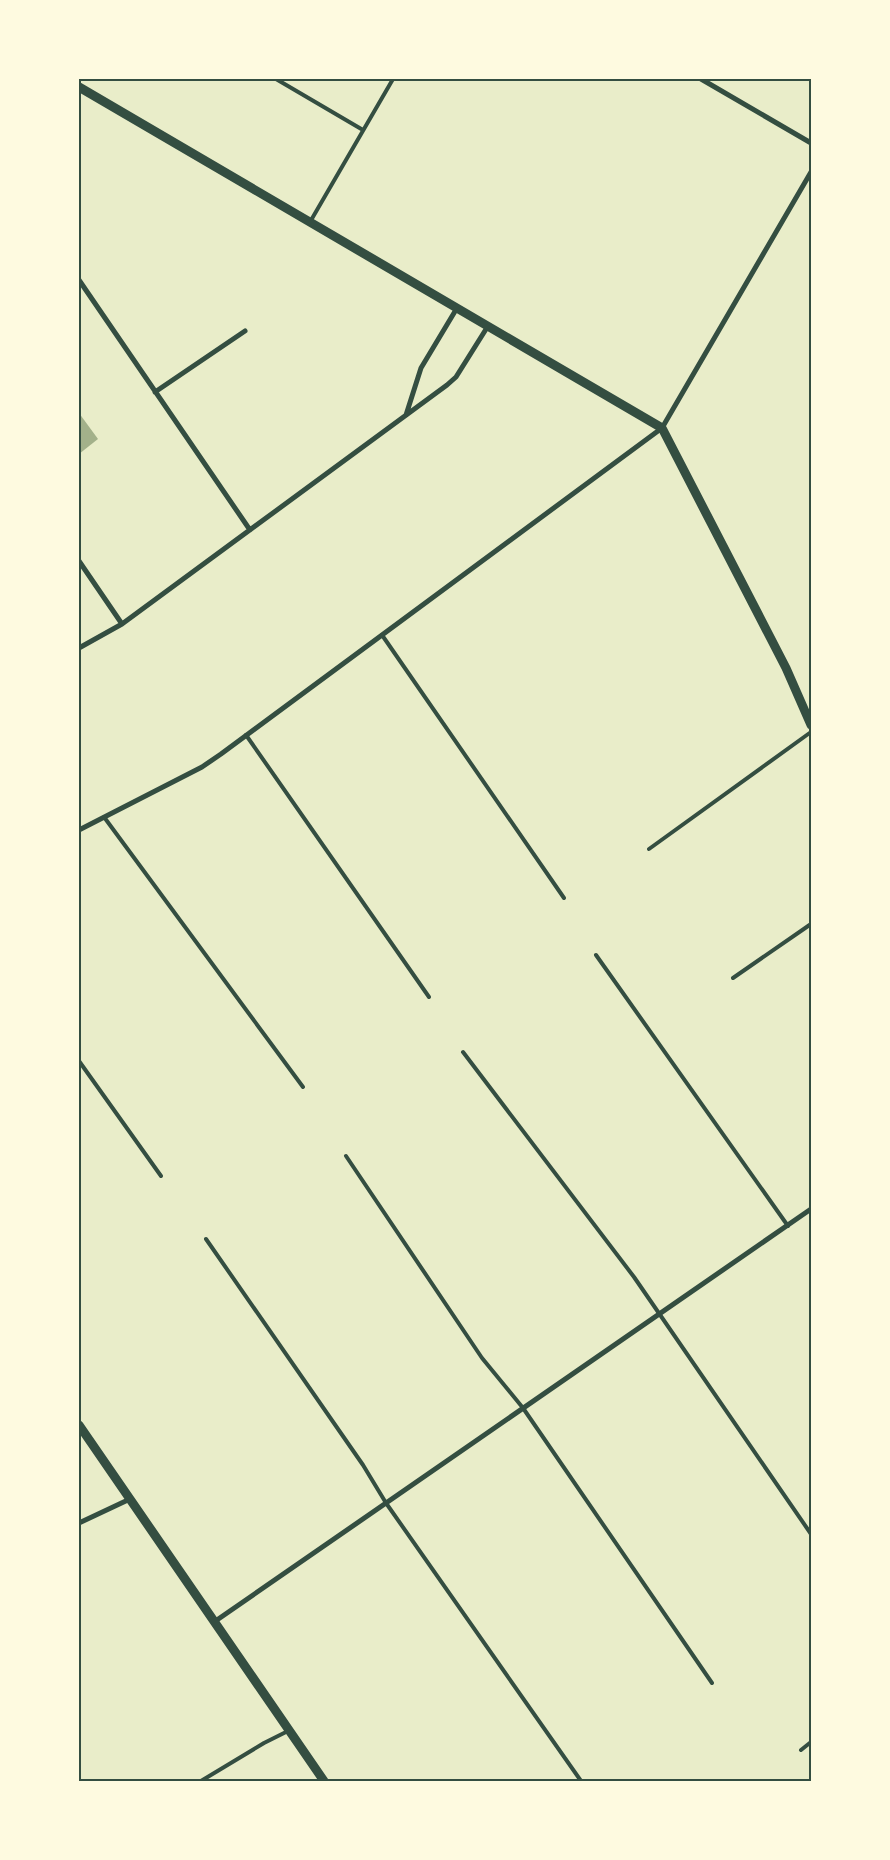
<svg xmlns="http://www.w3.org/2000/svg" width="890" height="1860" viewBox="0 0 890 1860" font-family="Inter,sans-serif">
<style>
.water{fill:#a3b18a}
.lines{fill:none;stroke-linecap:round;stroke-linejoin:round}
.service{stroke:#344e41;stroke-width:4}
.minor{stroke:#344e41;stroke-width:5}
.tertiary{stroke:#344e41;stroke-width:9}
.neatline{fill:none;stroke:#344e41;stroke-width:2}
</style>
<rect width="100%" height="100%" fill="#e9edc9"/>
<path class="water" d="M79 413 98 439 79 454Z"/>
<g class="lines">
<path class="service" d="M276 79 363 130
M310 222 393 79
M382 635 564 898
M246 735 429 997
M104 817 303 1087
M649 849 811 732
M596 955 788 1226
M733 978 811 924
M463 1052 634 1277 811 1534
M79 1061 161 1176
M346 1156 482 1358 523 1408 712 1683
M206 1239 363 1465 386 1503 581 1781
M801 1750 811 1742
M201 1781 264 1743 288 1731"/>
<path class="minor" d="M701 79 811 143
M79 280 250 530
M155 392 245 331
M406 415 421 368 457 308
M79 561 122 624
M79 648 122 624 447 385 456 377 488 326
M79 830 202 767 221 754 662 428 811 172
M79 1523 130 1499
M214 1622 811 1209"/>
<path class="tertiary" d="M79 87 662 428 786 668 811 725
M79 1425 324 1781"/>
</g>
<rect width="890" height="1860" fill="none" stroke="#fefae0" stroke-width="160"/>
<rect x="80" y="80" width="730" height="1700" class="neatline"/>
</svg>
